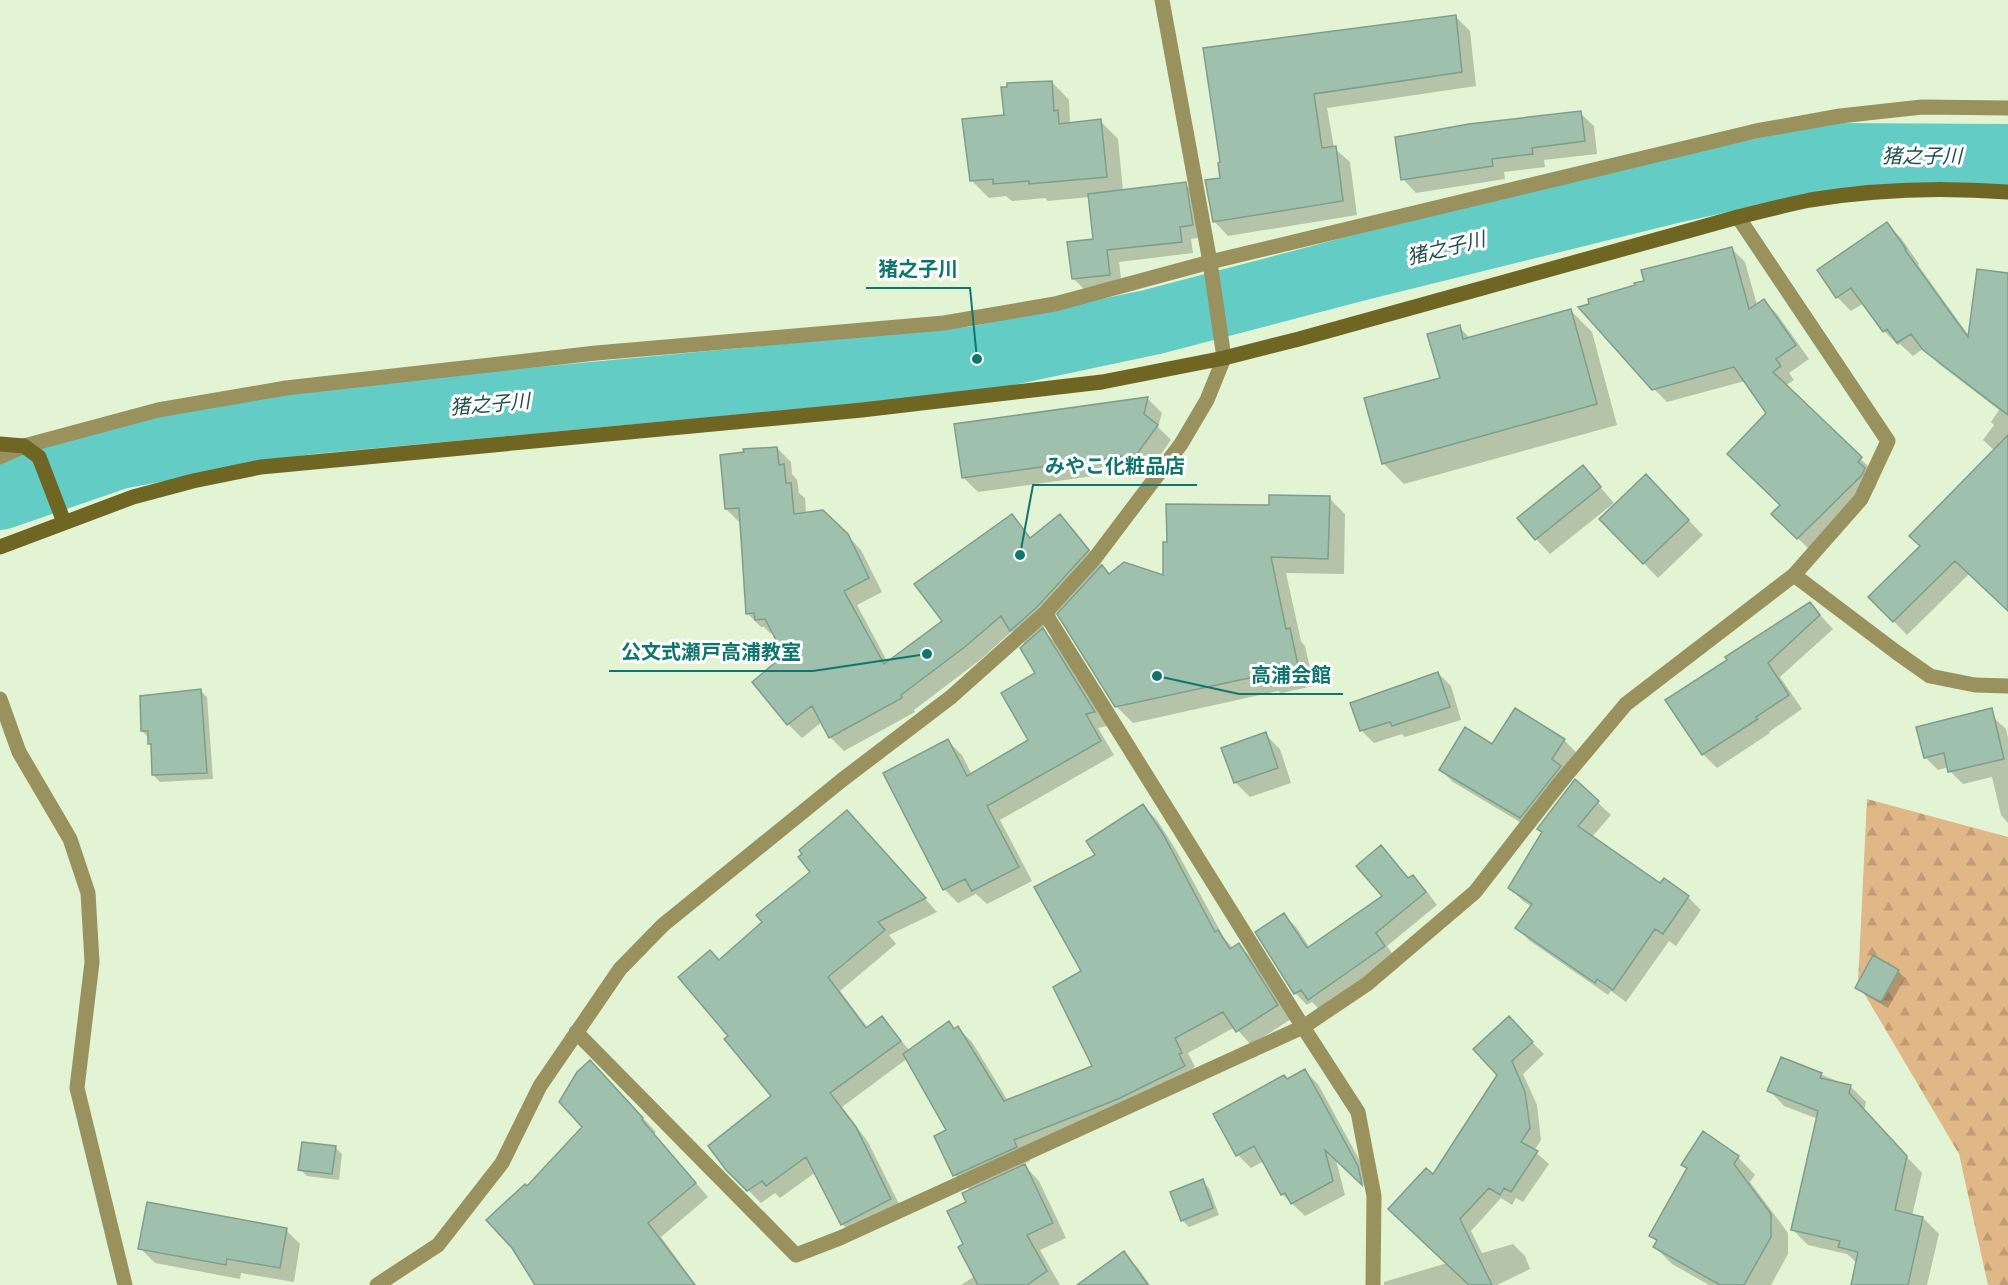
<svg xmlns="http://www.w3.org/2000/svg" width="2008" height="1285" viewBox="0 0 2008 1285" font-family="Karla,'Noto Sans JP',sans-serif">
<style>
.forest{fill:url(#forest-firs)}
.shadow{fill:#0003}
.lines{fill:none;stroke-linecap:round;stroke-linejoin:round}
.river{stroke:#63cdc5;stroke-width:66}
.building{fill:#9fc0ac;stroke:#7e9e8c;stroke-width:1.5}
.lane{stroke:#9a925e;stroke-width:15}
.street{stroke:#9a925e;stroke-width:15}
.secondary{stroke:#706624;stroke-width:15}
.labels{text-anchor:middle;stroke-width:6;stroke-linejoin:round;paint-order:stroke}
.water-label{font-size:20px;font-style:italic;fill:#204f4c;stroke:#fff}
.leader{fill:none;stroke:#0f766e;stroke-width:2}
.callout-dot{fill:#0f766e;stroke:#fff;stroke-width:2}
.callout-label{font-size:20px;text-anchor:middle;font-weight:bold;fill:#0f766e;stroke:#fff;stroke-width:6;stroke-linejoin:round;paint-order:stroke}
</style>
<defs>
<pattern id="forest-firs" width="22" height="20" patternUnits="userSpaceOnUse" patternTransform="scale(1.5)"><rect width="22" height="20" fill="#e0b787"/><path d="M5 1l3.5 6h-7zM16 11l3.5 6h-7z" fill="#c09d74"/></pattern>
</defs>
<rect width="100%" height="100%" fill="#e3f4d4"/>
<path class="forest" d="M1867 799 2008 837V1285H1988L1959 1154 1858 983Z"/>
<path class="shadow" d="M1455 16 1470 31 1476 86 1327 108 1334 148 1350 162 1357 215 1228 236 1214 221 1222 180V164L1205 49Z
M1052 82 1069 100 1070 124 1100 121 1118 139 1123 191 1185 184 1197 196 1205 237 1191 239 1193 253 1119 262 1122 287 1086 291 1073 278 1095 241 1090 197 1048 201 1045 198 1012 201 1006 196 989 198 971 180 1005 117Z
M1580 113 1594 126 1597 154 1544 160 1545 167 1504 172 1505 179 1416 193 1403 179Z
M1887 224 1901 238 1919 264 1918 265 1969 336 2008 274V463L1983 440 1994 425 1991 422 1999 410 1939 364 1924 348 1913 356 1900 344 1898 345 1884 331 1864 303 1851 311 1837 297Z
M1732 249 1745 262 1757 305 1763 300 1777 314 1809 359 1789 373 1794 380 1785 386 1874 472 1870 476 1877 483 1875 488 1812 552 1773 514 1782 505 1768 413 1745 381 1667 402 1653 388 1637 286Z
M1571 311 1592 332 1617 425 1404 484 1383 463 1442 379 1459 327 1470 338Z
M1148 399 1162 413 1158 427 1171 440 1151 468 978 492 964 478 956 425Z
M777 448 791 462 792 474 797 480 799 493 805 498 806 514 847 535 861 550 882 592 857 605 888 663 944 621 1011 516 1032 539 1060 516 1074 530 1102 565 1100 566 1110 575 1164 577 1270 507 1329 498 1345 514 1344 574 1286 573 1301 641 1305 646 1314 686 1281 693 1278 691 1133 723 1116 706 1058 613 1042 629 1057 644 1107 726 1098 728 1114 755 1000 820 1032 881 987 904 976 894 958 903 944 889 948 741 962 755 972 775 1030 741 1037 674 1026 645 1012 631 980 660 914 710 915 712 844 751 830 737 822 722 802 738 788 724 786 656 774 633H770L764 627H761L748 614 740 523 726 509Z
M1583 467 1614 503 1550 554 1536 539Z
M1660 491 1703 535 1658 578 1601 519Z
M2008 505V610L1969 574 1907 635 1870 597Z
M1810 604 1833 629 1780 677 1802 709 1769 732 1770 733 1717 768 1703 754 1729 660Z
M1438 673 1451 686 1461 720 1405 737 1402 734 1374 743 1361 730Z
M200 690 207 697 213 779 160 782 153 775 152 746 149 743V738L142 731Z
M1992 716 2006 729 2008 738V823L2001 815 1992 777 1963 784 1950 771 1949 767 1938 770 1925 757Z
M1265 734 1280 749 1291 783 1250 797 1235 782Z
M1564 740 1576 752 1564 772 1572 780 1533 830 1453 782 1441 770 1493 746Z
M1576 782 1611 815 1592 837 1661 885 1664 880 1688 897 1701 910 1676 946 1669 941 1626 1002 1611 991 1608 995 1530 941 1517 928 1532 907 1523 901 1510 888Z
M1143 806 1157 820 1176 850 1224 938 1233 948 1239 945 1253 959 1291 1019 1251 1045 1235 1027 1188 1053 1195 1067 1192 1069 1198 1080 1027 1154 1030 1161 1023 1164 1039 1181 1066 1238 1040 1250 1060 1285H961L975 1276 965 1245 971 1191 955 1175 948 1131 908 1058 842 1107 868 1142 903 1212 855 1236 842 1224 816 1172 780 1198 775 1193 761 1203 727 1169 773 1096 731 1036 720 962 764 922 859 825 937 912 889 935 896 944 840 991 868 1028 882 1018 910 1051 949 1023 956 1029 958 1028 972 1042 1008 1101 1095 1067 1083 972 1097 855Z
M1381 847 1409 879 1413 877 1425 889 1437 905 1387 946 1396 959 1321 1011 1312 1002 1307 1005 1295 993 1257 933 1284 915 1296 927 1310 948 1384 897Z
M1898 971 1905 978 1888 1008 1864 994 1857 987Z
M1520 1030 1544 1054 1523 1074 1537 1105 1541 1140 1534 1151 1549 1164 1523 1202 1516 1198 1512 1205 1501 1198 1471 1231 1482 1253 1513 1244 1525 1256 1530 1269 1497 1285H1384V1282L1447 1263 1433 1176 1498 1074Z
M1782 1059 1850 1086 1866 1102 1864 1111 1922 1173 1912 1216 1923 1218 1939 1234 1927 1285H1852L1857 1263 1847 1254 1808 1245 1793 1230 1818 1119 1784 1106 1769 1090Z
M1305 1071 1318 1084 1371 1181 1374 1195 1336 1160 1345 1195 1305 1216 1282 1194 1264 1161 1251 1168 1238 1155 1287 1080Z
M604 1076 656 1132 654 1134 708 1197 661 1237 696 1285H537L527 1188 584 1127Z
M335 1147 342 1154 339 1180 307 1176 300 1169Z
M1738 1157 1755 1175 1750 1182 1788 1233V1254L1771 1285H1709L1672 1264 1655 1247 1658 1242 1651 1236 1688 1170 1683 1165Z
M1202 1181 1209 1188 1219 1215 1189 1227 1182 1220Z
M286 1230 300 1244 294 1282 241 1273 240 1279 155 1263 140 1248Z
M1123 1253 1138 1268 1150 1285H1088Z"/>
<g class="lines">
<path class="river" d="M0 497 119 456 303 422 977 359 1152 322 1358 268 1674 190 1832 156 2008 157"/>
</g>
<path class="building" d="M1456 15 1462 72 1314 94 1322 148 1336 146 1343 201 1213 222 1205 180 1220 178 1218 163 1220 162 1203 48Z
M1052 81 1054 111 1058 110 1059 124 1101 119 1107 177 1029 184V181L993 184V179L970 181 962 119 1004 115 1001 87H1007V83Z
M1581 111 1585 141 1532 148 1533 154 1492 159 1493 166 1401 180 1395 137 1469 124Z
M1186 182 1193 225 1180 227 1182 242 1107 250 1110 275 1072 279 1067 242 1093 239 1088 194Z
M1887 222 1906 249 1905 250 1968 337 1977 269 2008 273V415L1923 350 1911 334 1897 343 1887 329 1883 332 1851 288 1836 298 1817 270Z
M1732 247 1749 309 1764 299 1796 345 1776 359 1781 366 1773 372 1862 457 1858 462 1865 468 1862 475 1797 539 1771 514 1780 505 1727 454 1766 413 1734 367 1652 390 1578 307 1589 304 1588 299 1635 285 1634 283 1644 281 1641 270Z
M1571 309 1597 404 1382 464 1364 398 1440 378 1427 334 1460 325 1463 339Z
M1148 397 1144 414 1158 425 1137 454 962 478 954 424Z
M2008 435V611L1955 561 1893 622 1868 597 1920 546 1909 536Z
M777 447 779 465 784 464 786 483H791L794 514 823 510 848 534 869 578 844 591 884 664 942 621 914 584 1012 514 1030 538 1060 514 1089 550 1038 606 1010 631 1001 616 966 646 901 695 902 698 829 738 812 706 787 725 752 682 784 655 765 619 755 620 754 613 746 614 739 508 725 509 720 455 744 452 743 449Z
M1583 465 1601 487 1535 540 1517 518Z
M1646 474 1689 520 1643 564 1599 519Z
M1269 495 1330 496 1328 559 1271 557 1286 629 1290 628 1299 670 1263 678V675L1115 707 1057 614 1102 565 1109 574 1124 562 1163 575V542H1167L1166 504 1269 505Z
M1810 602 1820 615 1768 663 1789 695 1756 717 1758 719 1702 755 1665 700 1727 660 1725 657Z
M1043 628 1095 712 1086 714 1101 741 987 806 1019 867 972 891 965 879 943 890 883 773 948 739 967 776 1028 740 1001 693 1035 673 1020 648Z
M1438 672 1450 707 1392 726 1390 722 1360 731 1350 703Z
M201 689 207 773 152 775 151 744H148V731H141L140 696Z
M1515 708 1565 739 1552 759 1561 766 1520 818 1439 770 1465 727 1492 744Z
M1992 708 2004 759 1948 772 1944 753 1924 758 1916 727Z
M1266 732 1278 768 1234 783 1221 748Z
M1575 779 1599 801 1578 826 1660 883 1664 878 1689 896 1663 934 1655 929 1613 990 1597 979 1595 983 1515 928 1532 904 1508 888 1542 832 1537 829Z
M1143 804 1163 834 1215 932 1218 930 1230 949 1239 943 1278 1005 1236 1032 1223 1012 1175 1038 1182 1053 1179 1054 1185 1066 1118 1099 1014 1140 1017 1147 953 1176 934 1136 946 1130 903 1054 949 1021 954 1029 958 1026 1004 1101 1092 1066 1053 987 1081 971 1034 887 1095 855 1086 841Z
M847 810 926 898 878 922 885 930 828 977 866 1028 882 1016 901 1041 830 1093 856 1127 891 1199 841 1225 806 1157 766 1186 762 1181 747 1191 726 1170 708 1146 771 1096 724 1039 728 1036 678 977 710 950 719 960 762 922 756 915 810 872 798 857 802 854 799 850Z
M1381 845 1408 878 1413 875 1426 892 1376 933 1385 946 1308 1000 1301 990 1294 994 1255 932 1284 913 1307 948 1382 896 1356 866Z
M1873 955 1899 970 1881 1002 1855 988Z
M1509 1016 1533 1042 1512 1061 1525 1092 1530 1128 1521 1142 1538 1151 1511 1192 1504 1188 1500 1195 1489 1188 1460 1219 1492 1285H1469L1388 1209 1426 1168 1433 1174 1497 1075 1473 1049Z
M1781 1057 1822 1073 1820 1078 1851 1085 1849 1093 1907 1156 1895 1210 1923 1217 1908 1285H1851L1858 1252 1838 1247 1840 1241 1791 1230 1818 1111 1767 1091Z
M590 1060 643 1118 642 1120 696 1183 648 1223 695 1285H535L512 1248 486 1220 525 1184 527 1186 582 1127 559 1102 577 1072Z
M1305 1069 1358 1166 1362 1185 1325 1150 1333 1181 1291 1204 1285 1193 1281 1195 1254 1146 1236 1156 1213 1114 1284 1075 1287 1079Z
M1703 1131 1739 1156 1734 1164 1771 1214V1237L1744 1285H1720L1653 1247 1657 1240 1649 1236 1687 1168 1681 1165Z
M302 1142 336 1146 332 1174 298 1170Z
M1025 1164 1053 1223 1027 1235 1047 1271 1027 1285H978L958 1247 963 1244 947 1211 966 1202 962 1193Z
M1203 1179 1213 1208 1181 1221 1170 1192Z
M147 1202 287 1228 280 1268 227 1259 226 1265 138 1249Z
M1124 1251 1148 1285H1077Z"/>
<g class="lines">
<path class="lane" d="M1794 575 1896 652 1930 676 1975 685 2008 686"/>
<path class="street" d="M0 457 24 446 158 410 286 388 596 353 944 323 1055 304 1210 262 1756 131 1840 116 1922 107 2008 108
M0 699 19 752 70 839 88 893 92 962 77 1088 125 1285
M576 1032 796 1255 840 1238 1303 1027 1045 613
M377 1285 438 1245 502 1163 540 1086 620 969 663 925 842 780 951 697 1045 613 1095 558 1181 444 1207 400 1224 358 1210 262 1162 0
M1373 1285 1374 1196 1358 1112 1303 1027 1367 984 1475 892 1558 785 1626 704 1794 575 1861 499 1888 441 1738 217"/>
<path class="secondary" d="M0 444 24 446 39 457 64 522
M0 547 133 497 193 481 261 467 862 410 1102 382 1224 358 1299 339 1738 217C1762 211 1786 205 1810 200 1875 189 1942 187 2008 192"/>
</g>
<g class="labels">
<g class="water-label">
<text x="1922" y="163">猪之子川</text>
<text transform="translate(1446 248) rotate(-14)" y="7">猪之子川</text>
<text transform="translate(490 404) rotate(-5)" y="7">猪之子川</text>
</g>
</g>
<path class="leader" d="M977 359L970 288H866M1020 555L1033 485H1197M927 654L813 671H609M1157 676L1239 694H1343"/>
<g class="callout-dot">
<circle cx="977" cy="359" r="6"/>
<circle cx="1020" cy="555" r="6"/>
<circle cx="927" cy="654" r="6"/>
<circle cx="1157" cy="676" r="6"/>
</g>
<g class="callout-label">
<text x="918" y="276">猪之子川</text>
<text x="1115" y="473">みやこ化粧品店</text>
<text x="711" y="659">公文式瀬戸高浦教室</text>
<text x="1291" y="682">高浦会館</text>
</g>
</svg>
